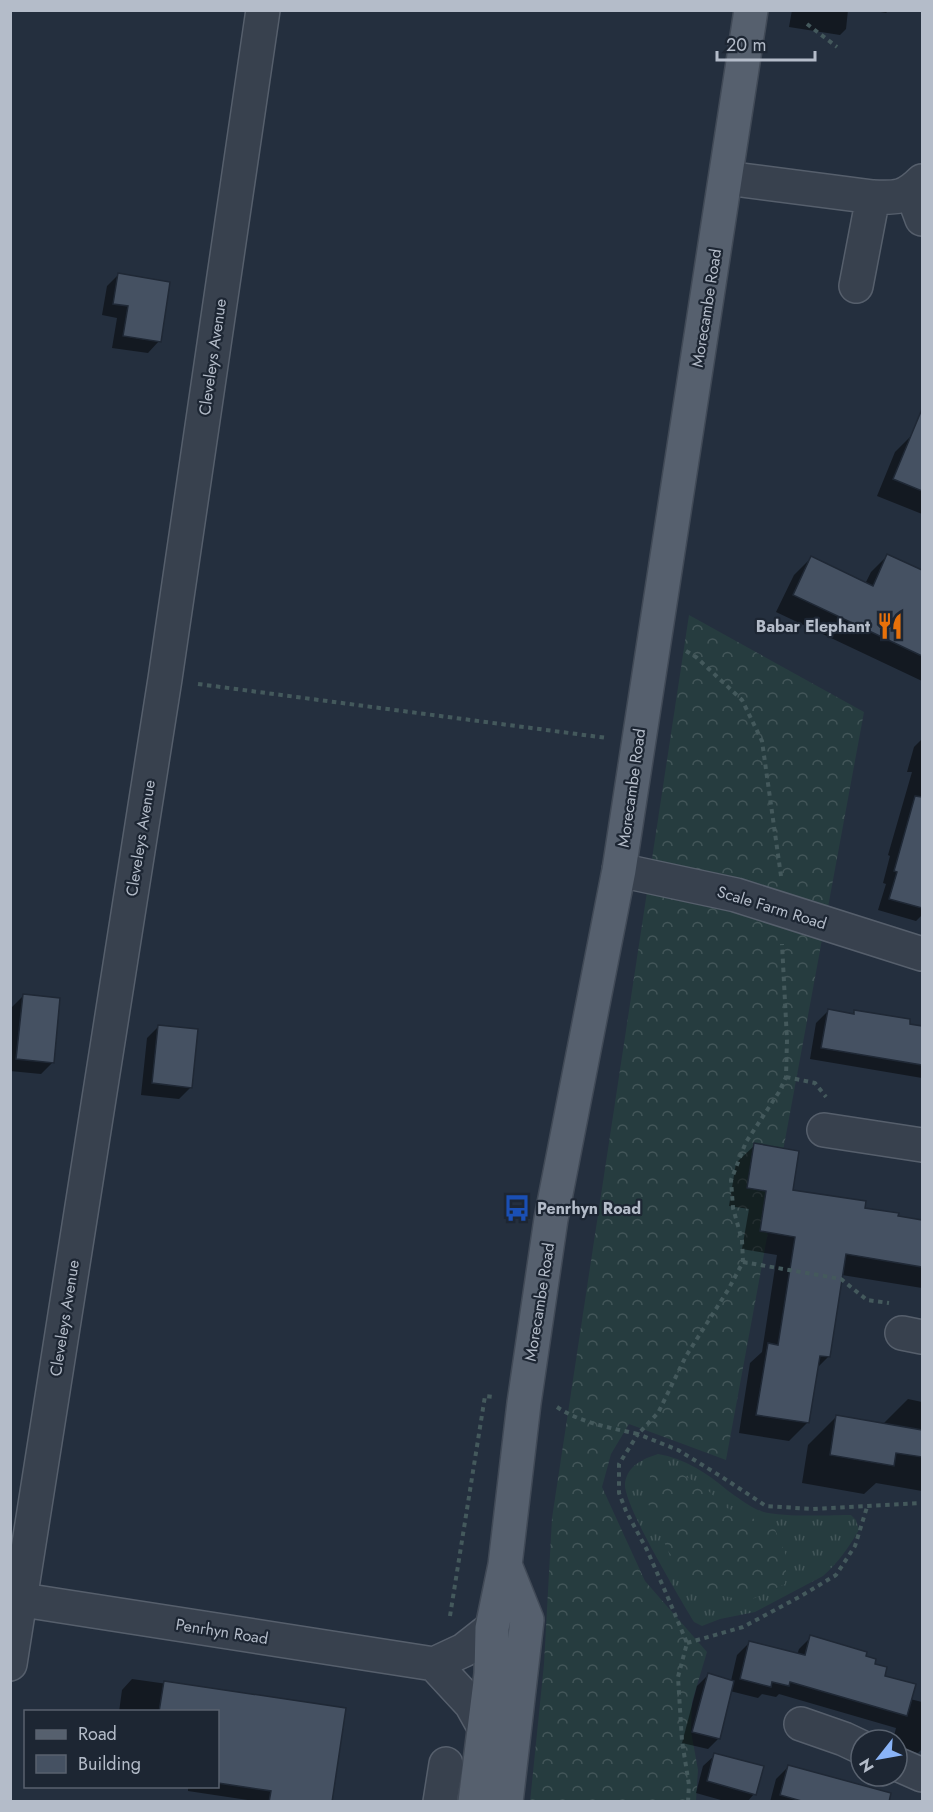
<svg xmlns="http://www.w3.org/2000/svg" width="933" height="1812" viewBox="0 0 933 1812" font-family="Jost,sans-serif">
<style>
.grass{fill:url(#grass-tufts)}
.forest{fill:url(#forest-crowns)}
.shadow{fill:#0007}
.building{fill:#455162;stroke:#1f2835;stroke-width:1.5}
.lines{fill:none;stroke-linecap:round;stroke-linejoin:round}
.minor-casing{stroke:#565f6c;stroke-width:36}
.major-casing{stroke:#414a57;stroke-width:36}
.path{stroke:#44595c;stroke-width:4;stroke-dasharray:4.5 4.5;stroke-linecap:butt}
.minor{stroke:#38414e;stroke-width:33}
.major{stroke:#56606e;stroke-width:33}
.labels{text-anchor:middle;stroke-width:4.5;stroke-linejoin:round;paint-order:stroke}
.street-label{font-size:16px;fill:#b4bcc9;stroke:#1d2633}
.poi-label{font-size:16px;font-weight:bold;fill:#b4bcc9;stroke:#1d2633;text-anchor:end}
</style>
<defs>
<pattern id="grass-tufts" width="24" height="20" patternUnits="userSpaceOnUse" patternTransform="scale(1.5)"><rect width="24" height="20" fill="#263c3f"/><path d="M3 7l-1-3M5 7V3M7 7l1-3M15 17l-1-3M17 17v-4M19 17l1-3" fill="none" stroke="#435659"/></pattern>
<pattern id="forest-crowns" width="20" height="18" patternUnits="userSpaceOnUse" patternTransform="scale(1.5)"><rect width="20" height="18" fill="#263c3f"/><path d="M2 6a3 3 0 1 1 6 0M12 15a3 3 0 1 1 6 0" fill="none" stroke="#435659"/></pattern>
</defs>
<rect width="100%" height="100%" fill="#242f3e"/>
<path class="grass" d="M658 1454C684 1458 707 1473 727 1490 737 1497 747 1505 758 1510 777 1518 829 1515 851 1515L856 1520 859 1530C849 1547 838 1563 823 1576L755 1612 720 1619 702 1626 694 1622C681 1600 622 1503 625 1483 628 1465 643 1459 658 1454Z"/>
<path class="forest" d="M689 615 864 712 726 1460 629 1424 611 1454 602 1487 645 1581 707 1652 692 1702 691 1731 698 1770 696 1801 530 1802 544 1664 552 1518Z
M671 1468 704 1487 727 1508 774 1527 787 1558 785 1584 748 1601 698 1591 668 1551 647 1501 651 1469Z"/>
<path class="shadow" d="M792 10H848L846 29 840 35 789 27Z
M869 10H889L886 13Z
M118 275 159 341 148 353 112 348 117 318 102 315 107 286Z
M912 435 922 440V514L877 496 895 452Z
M888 555 922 572V681L776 612 794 575 811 558 865 584 871 572Z
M922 739V915L916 921 878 910 886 884 883 883 890 856 888 855 912 772H907L914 747Z
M23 996 53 1062 41 1074 10 1071 12 1007Z
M828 1011 851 1015 855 1011 922 1027V1078L810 1059 816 1023Z
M159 1026 191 1087 179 1099 141 1095 147 1038Z
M755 1145 791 1191 896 1217 922 1222V1288L842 1275 828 1357 816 1369 807 1423 789 1441 739 1433 750 1363 762 1352 777 1255 742 1249 749 1209 729 1206 736 1163Z
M908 1399 922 1402V1491L876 1483 864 1494 802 1483 808 1445 837 1416 883 1424Z
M811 1637 864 1657 873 1665 883 1677 910 1699 922 1702V1749L918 1753 897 1747V1740H893L896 1728 779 1694 776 1697 762 1694 758 1698 730 1691 719 1738 708 1749 682 1743 697 1686 708 1675 731 1681 737 1655 749 1643 797 1655 799 1649Z
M132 1679 344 1709 330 1802H261L188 1791V1786H218V1712H119L122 1690Z
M715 1755 754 1794 747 1802H728L696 1793 703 1766Z
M788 1767 843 1802H770L776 1779Z"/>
<path class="building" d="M118 273 170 282 161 342 123 336 128 306 113 304Z
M922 409V491L893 479Z
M887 554 922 570V656L793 595 811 556 873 586Z
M915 796 922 797V908L889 899 897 872 894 871Z
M23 994 60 998 54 1063 16 1059Z
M828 1009 854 1014V1010L910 1019V1024L922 1026V1065L821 1048Z
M158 1025 198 1029 192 1088 152 1083Z
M754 1143 799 1151 793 1190 866 1201 865 1208 899 1213 898 1216 922 1220V1267L846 1254 830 1357 820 1356 809 1423 756 1415 768 1343 778 1345 795 1237 760 1231 766 1191 747 1188Z
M836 1415 922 1430V1457L896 1453 894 1466 830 1455Z
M810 1635 867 1652 866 1656 876 1659 875 1664 887 1667 885 1676 916 1684 907 1716 790 1682 789 1686 772 1682 771 1687 740 1679 749 1641 805 1655Z
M708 1673 734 1681 720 1739 692 1732Z
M164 1681 346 1708 332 1802H269L271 1791 218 1783V1712H159Z
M714 1753 764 1766 756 1795 707 1781Z
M788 1765 891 1793 889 1802H805L780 1795Z"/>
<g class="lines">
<defs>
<path id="minor" d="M726 178 873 197C897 198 905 198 922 181
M912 192 922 219
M856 286 873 197
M619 870 736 895 922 954
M824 1130 922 1145
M902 1333 922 1337
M10 1598 434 1664 464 1650 492 1628
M10 1664 165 679 263 10
M434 1664 471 1704 485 1729
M801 1724 844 1739 861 1747
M897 1764 922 1775
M440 1802 446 1764"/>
<path id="major" d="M505 1565 527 1620 506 1802
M475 1802 491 1674 492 1628 505 1565 524 1403 551 1219 619 870 751 10"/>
</defs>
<use href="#minor" class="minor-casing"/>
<use href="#major" class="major-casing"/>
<path class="path" d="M807 24 837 47
M686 651 696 657 742 700 762 741 781 876
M198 684 607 738
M786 1077 815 1083 826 1097
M743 1262 841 1279 867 1300 889 1303
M557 1407C581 1423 611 1428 638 1434L658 1413 686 1356 728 1290 743 1262 742 1240 733 1208 731 1180 746 1142 779 1092 786 1077 787 1040 782 944
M450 1616 485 1396 494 1397
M687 1643 743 1627 801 1596 836 1575 855 1546 867 1507
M688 1802 689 1785 682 1741 678 1677 687 1643 666 1593 647 1550 626 1511 619 1493V1464L638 1434 678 1450 722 1477 766 1506 812 1509 922 1503"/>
<use href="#minor" class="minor"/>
<use href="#major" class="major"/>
</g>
<defs>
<symbol id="restaurant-bare" viewBox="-9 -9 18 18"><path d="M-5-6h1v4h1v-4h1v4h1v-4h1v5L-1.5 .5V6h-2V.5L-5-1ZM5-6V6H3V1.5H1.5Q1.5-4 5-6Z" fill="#e8710a" stroke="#1d2633" stroke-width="2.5" paint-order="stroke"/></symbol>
<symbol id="bus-bare" viewBox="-9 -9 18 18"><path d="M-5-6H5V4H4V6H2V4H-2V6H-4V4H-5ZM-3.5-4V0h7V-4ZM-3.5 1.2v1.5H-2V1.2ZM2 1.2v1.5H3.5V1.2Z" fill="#1a4fb4" stroke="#1d2633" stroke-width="2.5" paint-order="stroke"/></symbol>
</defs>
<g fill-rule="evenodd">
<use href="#restaurant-bare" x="871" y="607" width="38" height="38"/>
<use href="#bus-bare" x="498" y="1189" width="38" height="38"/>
</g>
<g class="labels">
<g class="street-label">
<text transform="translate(706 308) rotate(-81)" y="6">Morecambe Road</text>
<text transform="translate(212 357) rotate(-82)" y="6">Cleveleys Avenue</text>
<text transform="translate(631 788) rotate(-82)" y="6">Morecambe Road</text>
<text transform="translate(140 838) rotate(-81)" y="6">Cleveleys Avenue</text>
<text transform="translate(772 907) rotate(17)" y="6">Scale Farm Road</text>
<text transform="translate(539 1302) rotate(-81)" y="6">Morecambe Road</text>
<text transform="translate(64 1318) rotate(-81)" y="6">Cleveleys Avenue</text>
<text transform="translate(222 1631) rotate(9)" y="6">Penrhyn Road</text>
</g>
<g class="poi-label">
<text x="870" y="632">Babar Elephant</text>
<text x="537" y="1214" text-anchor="start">Penrhyn Road</text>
</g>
</g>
<rect width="933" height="1812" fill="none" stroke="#b4bcc9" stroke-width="24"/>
<rect x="24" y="1710" width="195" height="78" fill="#1d2633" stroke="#59626f" stroke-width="1.5"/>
<rect x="36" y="1730" width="30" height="9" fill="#56606e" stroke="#59626f" stroke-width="1.5"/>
<text x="78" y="1740" font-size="18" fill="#b4bcc9">Road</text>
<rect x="36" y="1755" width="30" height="18" fill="#455162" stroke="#59626f" stroke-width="1.5"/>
<text x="78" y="1770" font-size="18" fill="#b4bcc9">Building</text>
<g transform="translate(879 1758) rotate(239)"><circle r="28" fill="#1d2633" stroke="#59626f" stroke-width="1.5"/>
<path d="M0-4.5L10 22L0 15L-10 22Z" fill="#8ab4f8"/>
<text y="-9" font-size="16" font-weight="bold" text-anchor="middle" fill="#b4bcc9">N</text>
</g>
<path d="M717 51v9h98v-9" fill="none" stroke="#b4bcc9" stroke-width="3"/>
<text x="726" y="51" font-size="18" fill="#b4bcc9" stroke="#1d2633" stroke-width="4.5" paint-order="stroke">20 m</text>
</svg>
